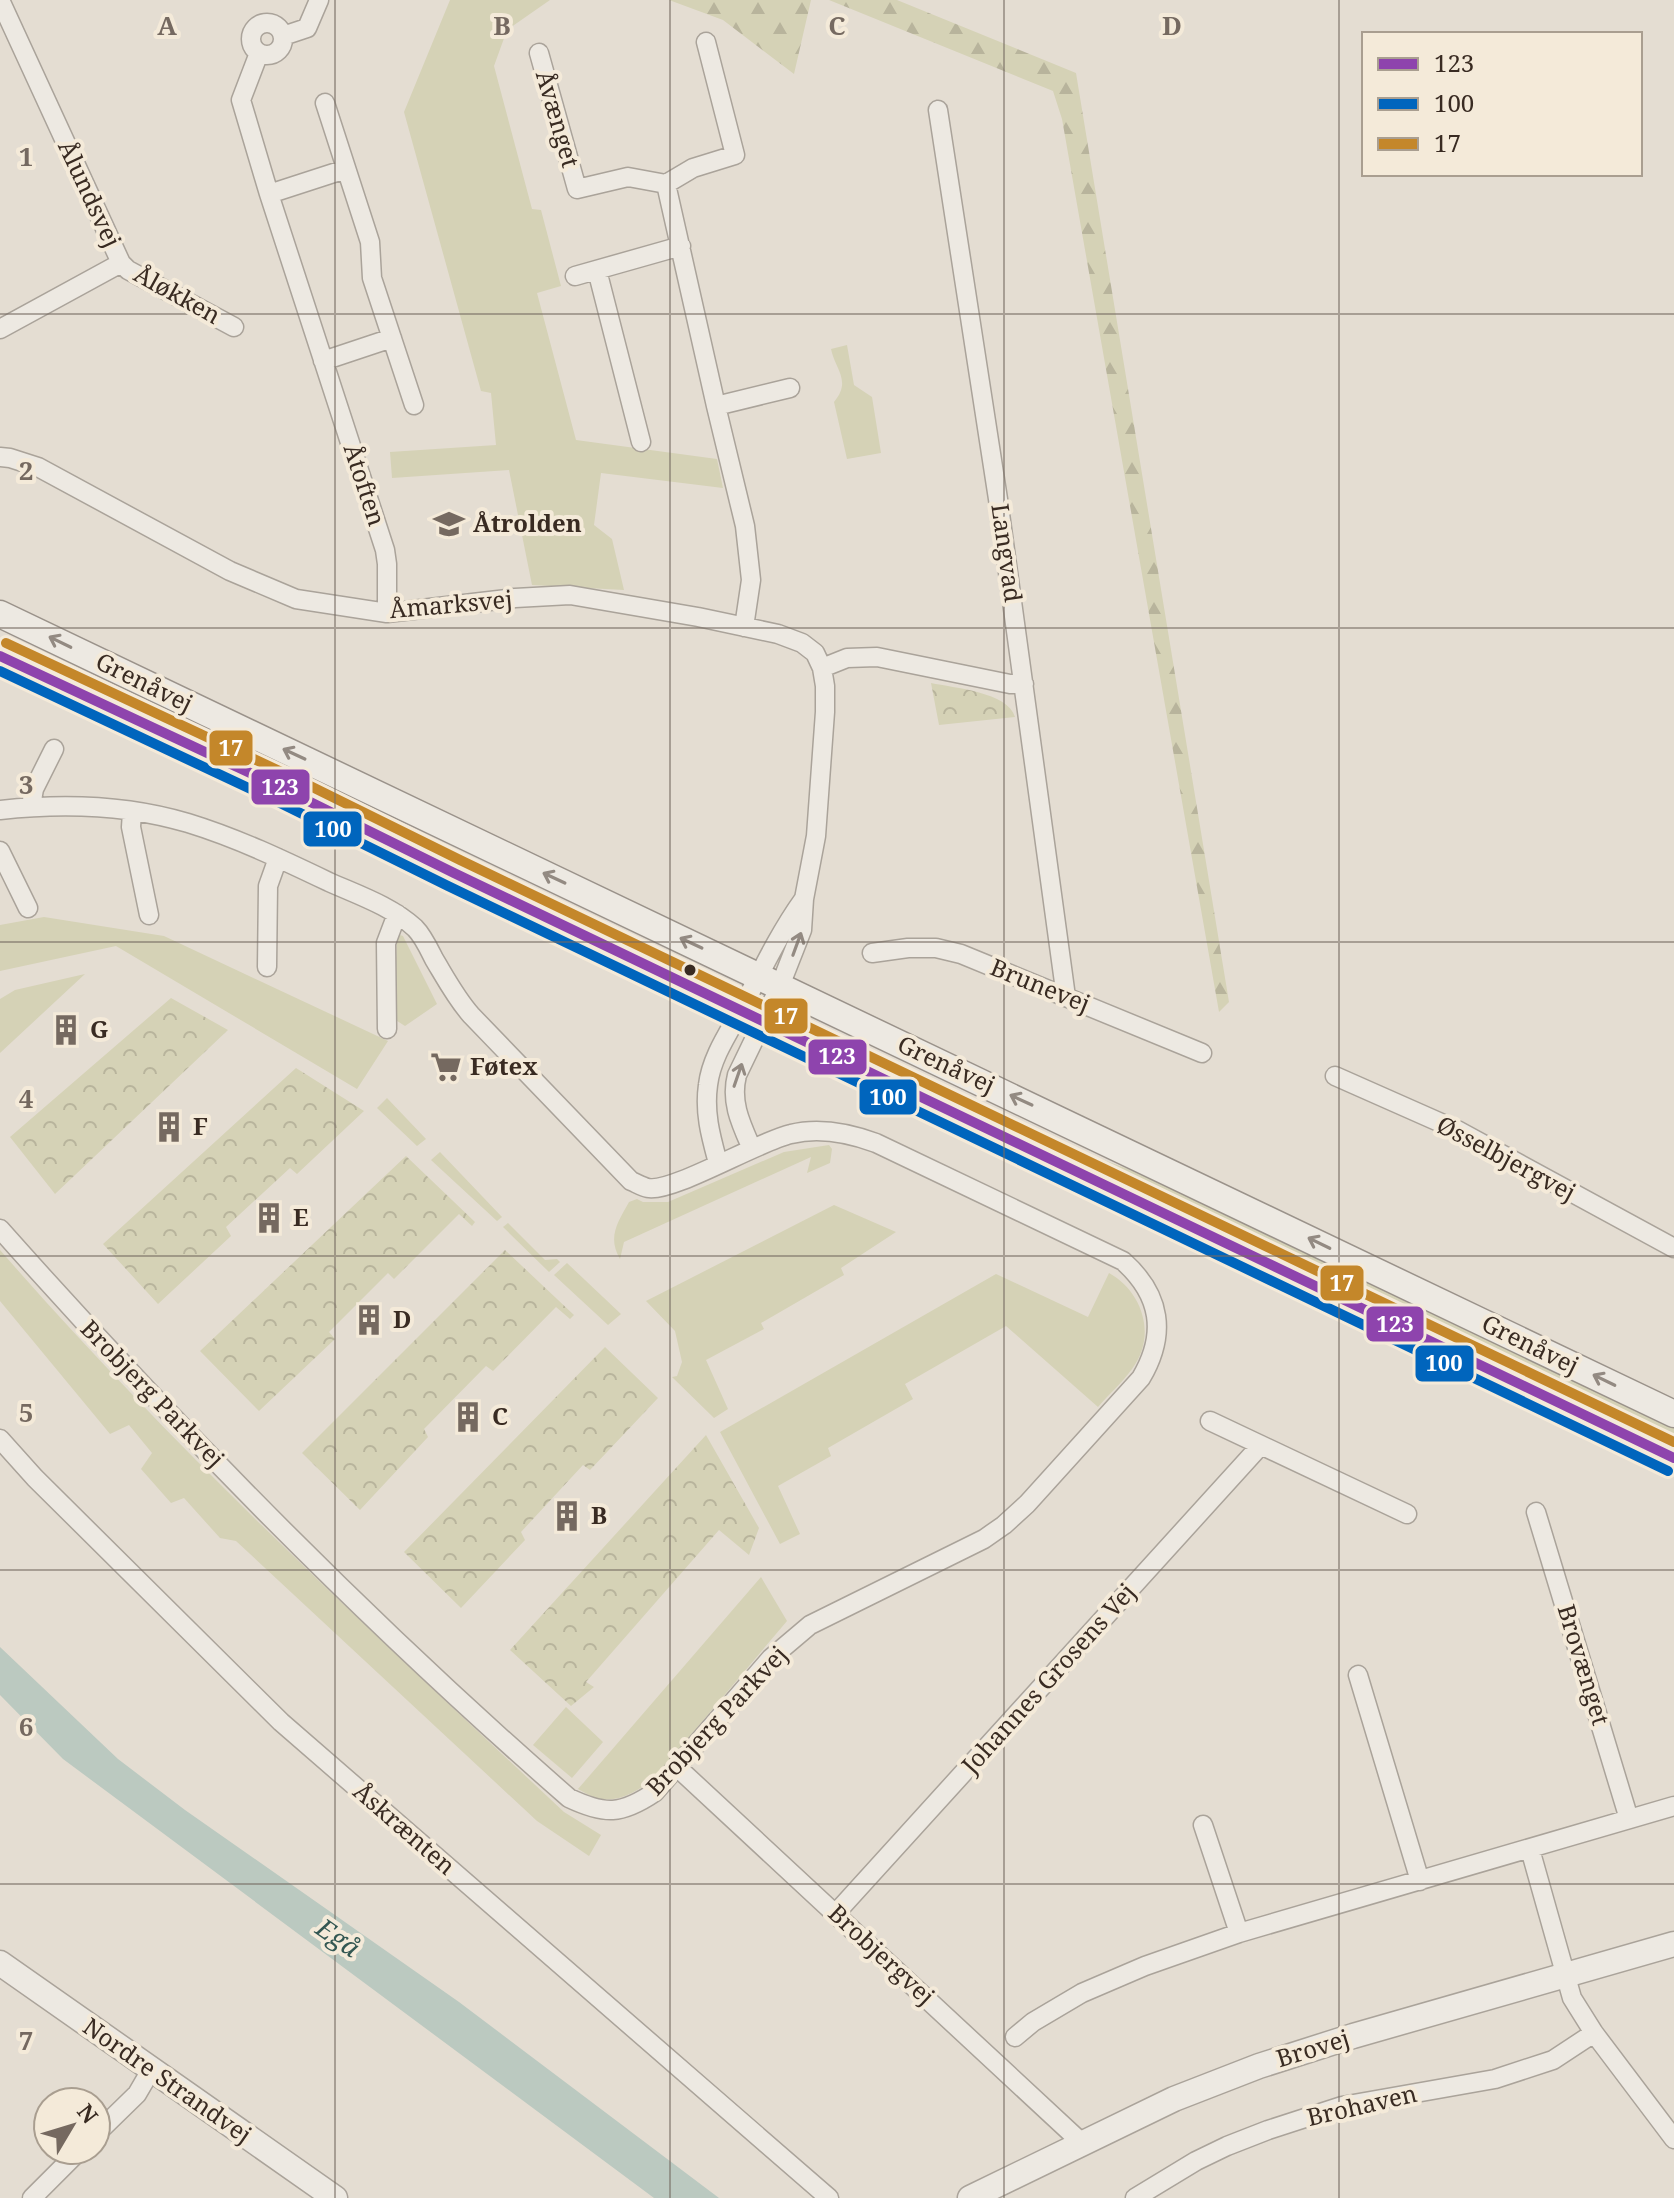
<svg xmlns="http://www.w3.org/2000/svg" width="1674" height="2198" viewBox="0 0 1674 2198" font-family="'Noto Serif',serif">
<style>
.grass{fill:#d5d2b6}
.forest{fill:url(#forest-firs)}
.park{fill:url(#park-crowns)}
.water{fill:#bbc9c0}
.lines{fill:none;stroke-linecap:round;stroke-linejoin:round}
.minor-casing{stroke:#aaa39a;stroke-width:21}
.tertiary-casing{stroke:#aaa39a;stroke-width:27}
.secondary-casing{stroke:#9a928a;stroke-width:29}
.minor{stroke:#ede9e2;stroke-width:18}
.tertiary{stroke:#ede9e2;stroke-width:24}
.secondary{stroke:#ede9e2;stroke-width:26}
.bus-1-casing{stroke:#f4ead9;stroke-width:16}
.bus-2-casing{stroke:#f4ead9;stroke-width:16}
.bus-3-casing{stroke:#f4ead9;stroke-width:16}
.bus-1{stroke:#8e44ad;stroke-width:10}
.bus-2{stroke:#0065bd;stroke-width:10}
.bus-3{stroke:#c4872a;stroke-width:10}
.oneway{stroke:#938a82}
.grid{fill:none;stroke:#756960;stroke-width:2;stroke-opacity:0.55}
.bus-dot{fill:#392b22;stroke:#f4ead9;stroke-width:3}
.labels{text-anchor:middle;stroke-width:8;stroke-linejoin:round;paint-order:stroke}
.street-label{font-size:24px;fill:#392b22;stroke:#f4ead9}
.poi-label{font-size:24px;font-weight:bold;fill:#392b22;stroke:#f4ead9;text-anchor:start}
.water-label{font-size:26px;font-style:italic;fill:#335752;stroke:#f4ead9}
.grid-label{font-size:26px;text-anchor:middle;font-weight:bold;fill:#756960;stroke:#f4ead9;stroke-width:8;stroke-linejoin:round;paint-order:stroke}
.line-badge{stroke:#f4ead9;stroke-width:3}
.badge-label{font-size:22px;text-anchor:middle;font-weight:bold;fill:#fff}
</style>
<defs>
<pattern id="forest-firs" width="22" height="20" patternUnits="userSpaceOnUse" patternTransform="scale(2)"><rect width="22" height="20" fill="#d5d2b6"/><path d="M5 1l3.5 6h-7zM16 11l3.5 6h-7z" fill="#b8b49c"/></pattern>
<pattern id="park-crowns" width="20" height="18" patternUnits="userSpaceOnUse" patternTransform="scale(2)"><rect width="20" height="18" fill="#d5d2b6"/><path d="M2 6a3 3 0 1 1 6 0M12 15a3 3 0 1 1 6 0" fill="none" stroke="#b8b49c"/></pattern>
</defs>
<rect width="100%" height="100%" fill="#e4ddd2"/>
<path class="grass" d="M450 0H550L507 30 494 66 532 209 541 210 561 286 537 293 576 440 717 459 723 488 601 473 594 525 612 539 624 590 532 585 509 470 392 478 390 452 496 445 491 393 481 391 404 112Z
M847 345 854 385 872 397 881 453 847 459 834 402C852 381 835 369 831 349Z
M44 917 164 936 388 1041 357 1089 116 946 0 971V925Z
M397 934 403 936 437 1004 405 1026 394 1019Z
M85 974 0 1053V999L15 990Z
M795 1018 1009 1120 1077 1150 1152 1178 1674 1426V1444L793 1023Z
M387 1098 426 1139 417 1146 377 1108Z
M829 1145 832 1149 830 1163 807 1173 811 1157 624 1242 620 1259C607 1237 618 1222 629 1202L637 1199 643 1202H668L784 1152Z
M440 1152 502 1217 497 1221 431 1160Z
M834 1205 896 1232 841 1268 844 1275 761 1323 764 1329 706 1360 728 1409 714 1418 672 1377 677 1376 682 1362 675 1331 646 1301Z
M508 1223 545 1260 557 1259 560 1262 549 1272 503 1227Z
M0 1250C174 1450 370 1630 564 1812L601 1835 589 1856 537 1821 236 1541 220 1538 184 1498 171 1503 141 1469 152 1453 129 1425 110 1434 0 1301Z
M567 1263 621 1314 608 1325 554 1275Z
M996 1274 1088 1317 1109 1273C1143 1292 1157 1336 1132 1369 1122 1383 1109 1394 1098 1407L1006 1326 905 1384 913 1399 828 1448 831 1456 778 1486 800 1534 780 1544 720 1432Z
M761 1577 787 1621 656 1776C641 1790 618 1804 596 1798 590 1796 584 1792 578 1789Z
M566 1707 603 1742 572 1778 533 1745Z"/>
<path class="forest" d="M669 0H811L794 74 723 20Z
M829 0H897L1076 73 1229 1002 1219 1012 1062 119 1053 91Z"/>
<path class="park" d="M931 683C954 688 1008 692 1015 717L939 725Z
M171 998 228 1030 55 1194 10 1137Z
M296 1068 364 1111 297 1174 290 1168 226 1227 231 1236 158 1304 103 1244Z
M406 1156 475 1222 472 1226 459 1214 394 1279 388 1273 329 1332 335 1339 259 1411 200 1351Z
M505 1250 574 1315 570 1319 556 1307 493 1371 486 1366 424 1429 428 1437 360 1510 302 1453Z
M605 1347 658 1398 590 1470 583 1465 521 1532 525 1540 461 1608 404 1552Z
M706 1435 759 1528 749 1555 719 1530 586 1682 594 1687 571 1706 510 1650Z"/>
<path class="water" d="M0 1647 118 1759 185 1810 459 2002 719 2198H654L63 1759 0 1695Z"/>
<g class="lines">
<defs>
<path id="minor" d="M251 39a16 16 0 1 1 32 0a16 16 0 1 1-32 0Z
M283 36 307 28 319 0
M259 53 241 100 269 194 385 550 387 564V613
M539 53 577 189 628 177 666 184 693 168 735 155 706 42
M325 103 370 242 372 278 414 405
M938 110 998 499 1066 997
M666 184 716 406 745 526 751 580 744 627
M269 194 346 169
M121 263 128 270 234 327
M597 270 641 442
M575 276 681 246
M0 329 121 263 0 0
M323 361 392 338
M716 406 790 388
M0 457 10 458 38 467 230 571 296 599 387 613 515 598 570 595 698 617 778 634 802 643 815 653 822 668 825 686V712L816 836 804 899 802 930 780 986 737 1075C730 1102 741 1124 752 1149
M822 668 847 658 877 657 1010 684H1024
M31 806 34 789 54 749
M0 810C62 803 128 805 188 823 237 838 283 860 329 882 358 895 391 906 415 928 423 936 429 949 434 959 446 979 456 998 471 1015L631 1181C636 1183 643 1187 648 1188 672 1193 759 1141 791 1134 819 1127 849 1133 876 1143L1123 1261C1161 1295 1167 1334 1141 1378L1027 1504 1004 1525 984 1539 810 1625 771 1658 655 1792C621 1815 605 1815 569 1798 367 1622 178 1429 0 1229
M132 812 131 827 149 915
M0 851 28 908
M872 953 908 948H936L961 954 1202 1053
M267 967 268 886 278 858
M387 1029 386 943 397 914
M1335 1076 1457 1130 1674 1248
M718 1163C711 1137 704 1113 708 1085 711 1059 727 1035 740 1012 760 974 778 935 803 900
M1210 1421 1407 1514
M0 1439 35 1478 281 1722 829 2198
M1536 1512 1629 1819
M1358 1675 1420 1881
M678 1768 1083 2144
M1203 1825 1239 1933
M1530 1849 1572 1998 1594 2033 1674 2139
M836 1913 1261 1445
M1015 2037 1033 2022 1082 1993 1145 1966 1239 1933 1674 1806
M96 2134 137 2094 151 2070
M32 2198 80 2150
M1135 2198 1196 2161 1227 2146 1268 2130 1342 2106 1495 2079 1553 2060 1594 2033"/>
<path id="tertiary" d="M0 1963 335 2198
M970 2198 1174 2099 1259 2066 1353 2036 1674 1944"/>
<path id="secondary" d="M0 614 1674 1414
M0 656 282 788 454 873 1674 1458"/>
</defs>
<use href="#minor" class="minor-casing"/>
<use href="#tertiary" class="tertiary-casing"/>
<use href="#secondary" class="secondary-casing"/>
<use href="#minor" class="minor"/>
<use href="#tertiary" class="tertiary"/>
<use href="#secondary" class="secondary"/>
<defs>
<path id="bus-1" d="M0 656 282 788 454 873 1674 1458"/>
<path id="bus-2" d="M0 671 276 801 448 886 1668 1471"/>
<path id="bus-3" d="M6 643 288 775 460 860 1674 1442"/>
</defs>
<use href="#bus-1" class="bus-1-casing"/>
<use href="#bus-2" class="bus-2-casing"/>
<use href="#bus-3" class="bus-3-casing"/>
<use href="#bus-1" class="bus-1"/>
<use href="#bus-2" class="bus-2"/>
<use href="#bus-3" class="bus-3"/>
</g>
<defs><path id="oneway-shaft" d="M-6 0H5M1.5-3L5.5 0L1.5 3" fill="none" stroke-width="1.6" stroke-linecap="round" stroke-linejoin="round" transform="scale(2)"/></defs>
<g class="oneway">
<use href="#oneway-shaft" transform="translate(60 642) rotate(-154)"/>
<use href="#oneway-shaft" transform="translate(294 754) rotate(-155)"/>
<use href="#oneway-shaft" transform="translate(554 878) rotate(-155)"/>
<use href="#oneway-shaft" transform="translate(691 943) rotate(-155)"/>
<use href="#oneway-shaft" transform="translate(797 944) rotate(-70)"/>
<use href="#oneway-shaft" transform="translate(738 1075) rotate(-71)"/>
<use href="#oneway-shaft" transform="translate(1021 1100) rotate(-155)"/>
<use href="#oneway-shaft" transform="translate(1319 1243) rotate(-154)"/>
<use href="#oneway-shaft" transform="translate(1604 1380) rotate(-154)"/>
</g>
<path class="grid" d="M335 0V2198M670 0V2198M1004 0V2198M1339 0V2198M0 314H1674M0 628H1674M0 942H1674M0 1256H1674M0 1570H1674M0 1884H1674"/>
<defs>
<symbol id="school-bare" viewBox="-9 -9 18 18"><path d="M0-5L7-2L0 1L-7-2ZM-4 1L0 2.5L4 1V4Q0 6-4 4Z" fill="#756960" stroke="#f4ead9" stroke-width="2.5" paint-order="stroke"/></symbol>
<symbol id="building-bare" viewBox="-9 -9 18 18"><path d="M-4-6H4V6H1V3H-1V6H-4ZM-2.5-4.3h1.7v1.8h-1.7ZM.8-4.3h1.7v1.8H.8ZM-2.5-1h1.7V.8h-1.7ZM.8-1h1.7V.8H.8Z" fill="#756960" stroke="#f4ead9" stroke-width="2.5" paint-order="stroke"/></symbol>
<symbol id="supermarket-bare" viewBox="-9 -9 18 18"><path d="M-6-5.5h2.5l.6 2H6L4.5 2H-2.5L-4.4-4H-6ZM-1.5 3.2a1.3 1.3 0 1 0 .1 0ZM3 3.2a1.3 1.3 0 1 0 .1 0Z" fill="#756960" stroke="#f4ead9" stroke-width="2.5" paint-order="stroke"/></symbol>
</defs>
<g fill-rule="evenodd">
<use href="#school-bare" x="427" y="502" width="44" height="44"/>
<use href="#building-bare" x="44" y="1008" width="44" height="44"/>
<use href="#supermarket-bare" x="424" y="1045" width="44" height="44"/>
<use href="#building-bare" x="147" y="1105" width="44" height="44"/>
<use href="#building-bare" x="247" y="1196" width="44" height="44"/>
<use href="#building-bare" x="347" y="1298" width="44" height="44"/>
<use href="#building-bare" x="446" y="1395" width="44" height="44"/>
<use href="#building-bare" x="545" y="1494" width="44" height="44"/>
</g>
<circle class="bus-dot" cx="690" cy="970" r="7"/>
<g class="labels">
<g class="street-label">
<text transform="translate(557 119) rotate(74)" y="8">Åvænget</text>
<text transform="translate(89 194) rotate(65)" y="8">Ålundsvej</text>
<text transform="translate(177 295) rotate(29)" y="8">Åløkken</text>
<text transform="translate(364 485) rotate(72)" y="8">Åtoften</text>
<text transform="translate(1006 553) rotate(82)" y="8">Langvad</text>
<text transform="translate(451 605) rotate(-5)" y="8">Åmarksvej</text>
<text transform="translate(144 683) rotate(26)" y="8">Grenåvej</text>
<text transform="translate(1040 986) rotate(22)" y="8">Brunevej</text>
<text transform="translate(946 1065) rotate(25)" y="8">Grenåvej</text>
<text transform="translate(1506 1159) rotate(28)" y="8">Øsselbjergvej</text>
<text transform="translate(1530 1345) rotate(26)" y="8">Grenåvej</text>
<text transform="translate(152 1394) rotate(46)" y="8">Brobjerg Parkvej</text>
<text transform="translate(1583 1665) rotate(73)" y="8">Brovænget</text>
<text transform="translate(1049 1679) rotate(-48)" y="8">Johannes Grosens Vej</text>
<text transform="translate(717 1721) rotate(-47)" y="8">Brobjerg Parkvej</text>
<text transform="translate(404 1829) rotate(41)" y="8">Åskrænten</text>
<text transform="translate(881 1955) rotate(43)" y="8">Brobjergvej</text>
<text transform="translate(1313 2049) rotate(-17)" y="8">Brovej</text>
<text transform="translate(167 2081) rotate(35)" y="8">Nordre Strandvej</text>
<text transform="translate(1362 2106) rotate(-13)" y="8">Brohaven</text>
</g>
<g class="poi-label">
<text x="473" y="532">Åtrolden</text>
<text x="90" y="1038">G</text>
<text x="470" y="1075">Føtex</text>
<text x="193" y="1135">F</text>
<text x="293" y="1226">E</text>
<text x="393" y="1328">D</text>
<text x="492" y="1425">C</text>
<text x="591" y="1524">B</text>
</g>
<g class="water-label">
<text transform="translate(338 1938) rotate(35)" y="9">Egå</text>
</g>
</g>
<g class="grid-label">
<text x="167" y="35">A</text>
<text x="502" y="35">B</text>
<text x="837" y="35">C</text>
<text x="1172" y="35">D</text>
<text x="26" y="166">1</text>
<text x="26" y="480">2</text>
<text x="26" y="794">3</text>
<text x="26" y="1108">4</text>
<text x="26" y="1422">5</text>
<text x="26" y="1736">6</text>
<text x="26" y="2050">7</text>
</g>
<g class="line-badge">
<rect x="208" y="729" width="46" height="38" rx="8" fill="#c4872a"/>
<rect x="250" y="768" width="61" height="38" rx="8" fill="#8e44ad"/>
<rect x="302" y="810" width="61" height="38" rx="8" fill="#0065bd"/>
<rect x="763" y="997" width="46" height="38" rx="8" fill="#c4872a"/>
<rect x="807" y="1038" width="61" height="38" rx="8" fill="#8e44ad"/>
<rect x="858" y="1078" width="60" height="38" rx="8" fill="#0065bd"/>
<rect x="1319" y="1264" width="46" height="38" rx="8" fill="#c4872a"/>
<rect x="1365" y="1305" width="60" height="38" rx="8" fill="#8e44ad"/>
<rect x="1414" y="1344" width="61" height="39" rx="8" fill="#0065bd"/>
</g>
<g class="badge-label">
<text x="231" y="756">17</text>
<text x="280" y="795">123</text>
<text x="333" y="837">100</text>
<text x="786" y="1024">17</text>
<text x="837" y="1064">123</text>
<text x="888" y="1105">100</text>
<text x="1342" y="1291">17</text>
<text x="1395" y="1332">123</text>
<text x="1444" y="1371">100</text>
</g>
<rect x="1362" y="32" width="280" height="144" fill="#f4ead9" stroke="#a99e90" stroke-width="2"/>
<rect x="1378" y="58" width="40" height="12" fill="#8e44ad" stroke="#a99e90" stroke-width="2"/>
<text x="1434" y="72" font-size="24" fill="#392b22">123</text>
<rect x="1378" y="98" width="40" height="12" fill="#0065bd" stroke="#a99e90" stroke-width="2"/>
<text x="1434" y="112" font-size="24" fill="#392b22">100</text>
<rect x="1378" y="138" width="40" height="12" fill="#c4872a" stroke="#a99e90" stroke-width="2"/>
<text x="1434" y="152" font-size="24" fill="#392b22">17</text>
<g transform="translate(72 2126) rotate(52)"><circle r="38" fill="#f4ead9" stroke="#a99e90" stroke-width="2"/>
<path d="M0-6L14 30L0 20L-14 30Z" fill="#756960"/>
<text y="-12" font-size="22" font-weight="bold" text-anchor="middle" fill="#392b22">N</text>
</g>
</svg>
